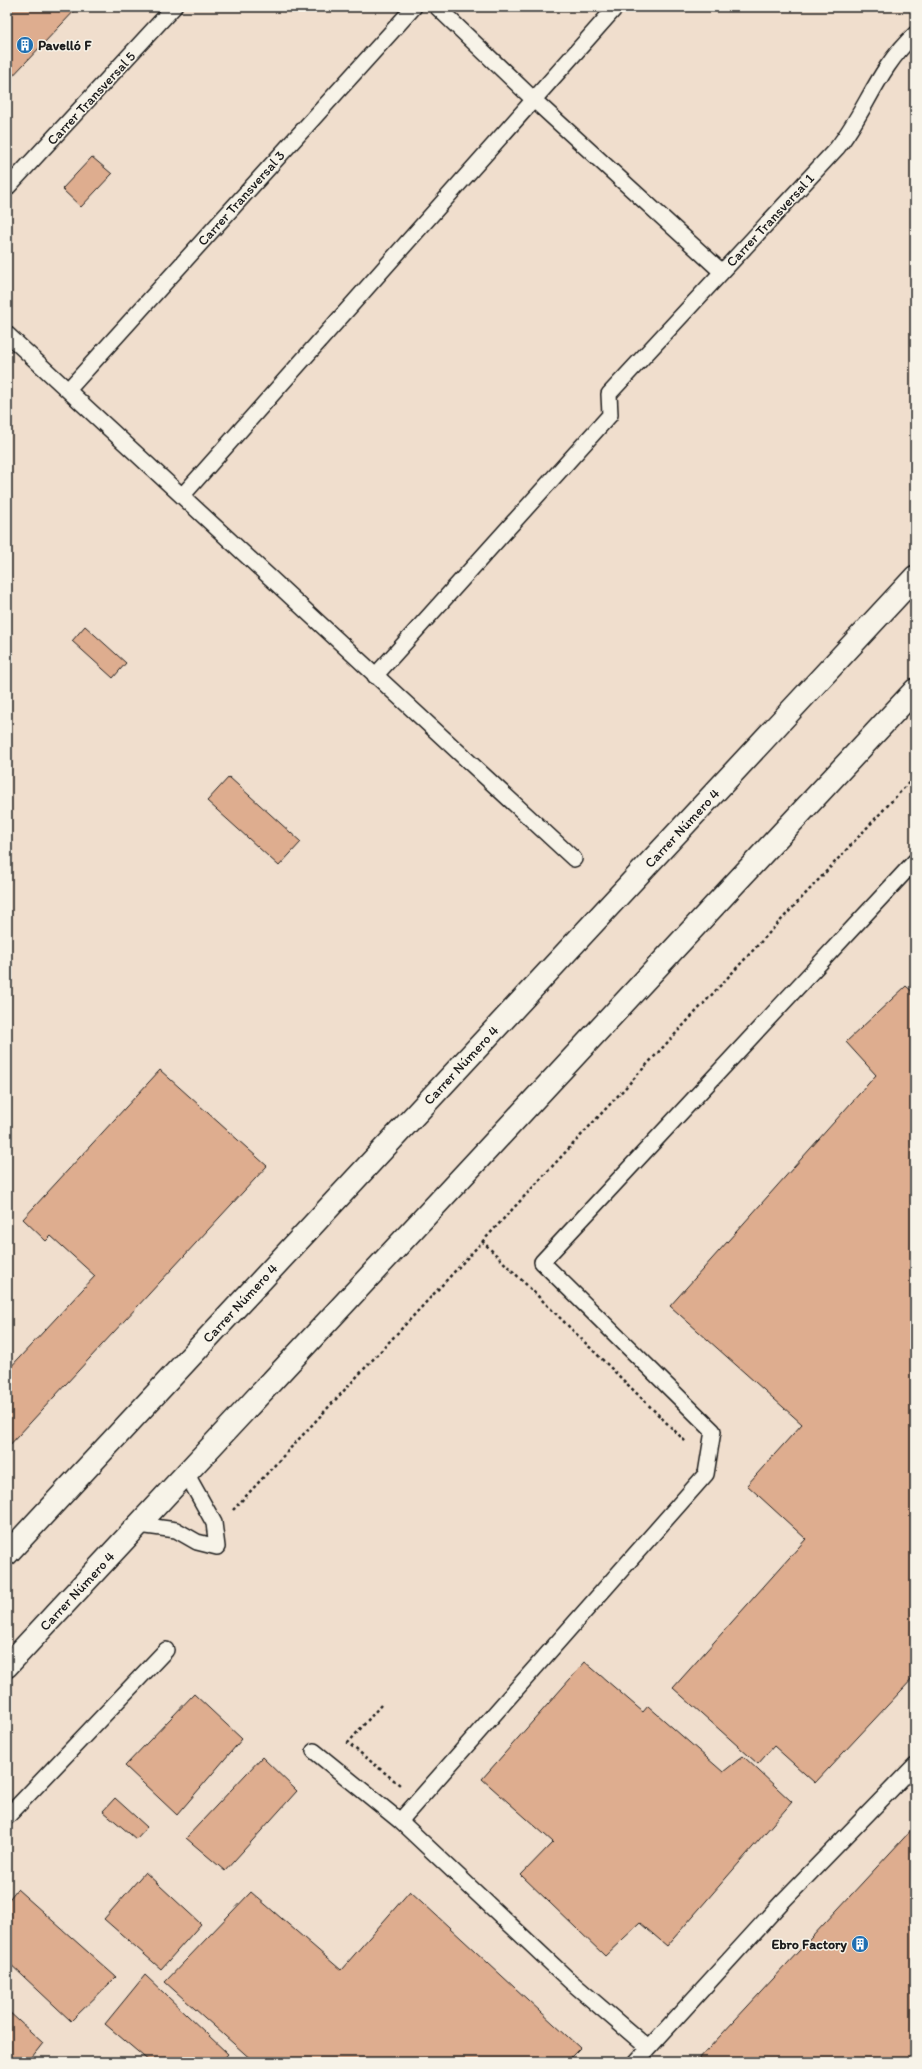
<svg xmlns="http://www.w3.org/2000/svg" width="922" height="2069" viewBox="0 0 922 2069" font-family="Itim,sans-serif">
<style>
.built{fill:#f0decd}
.building{fill:#dead8f;stroke:#1c1c1c}
.lines{fill:none;stroke-linecap:round;stroke-linejoin:round}
.lane-casing{stroke:#1c1c1c;stroke-width:18}
.secondary-casing{stroke:#1c1c1c;stroke-width:25}
.path{stroke:#1c1c1c;stroke-width:2.5;stroke-dasharray:3 3;stroke-linecap:butt}
.lane{stroke:#f7f3e8;stroke-width:15}
.secondary{stroke:#f7f3e8;stroke-width:22}
.labels{text-anchor:middle;stroke-width:3;stroke-linejoin:round;paint-order:stroke}
.poi-label{font-size:14px;font-weight:bold;fill:#1c1c1c;stroke:#f7f3e8;text-anchor:start}
.street-label{font-size:14px;fill:#1c1c1c;stroke:#f7f3e8}
</style>
<rect width="100%" height="100%" fill="#f7f3e8"/>
<filter id="ink" filterUnits="userSpaceOnUse"><feTurbulence type="fractalNoise" baseFrequency=".025" numOctaves="2"/><feDisplacementMap in="SourceGraphic" scale="8" xChannelSelector="R" yChannelSelector="G"/><feConvolveMatrix kernelMatrix="1 2 1 2 8 2 1 2 1" color-interpolation-filters="sRGB"/></filter>
<g filter="url(#ink)">
<path class="built" d="M7 7H915V2062H7Z"/>
<path class="building" d="M7 7H78L7 82Z
M92 157 112 174 81 207 62 189Z
M85 626 126 663 113 678 72 641Z
M229 777 301 842 279 866 207 801Z
M906 986 915 994V1676L815 1783 774 1746 758 1764 673 1688 806 1539 747 1485 802 1424 670 1306 876 1075 846 1042Z
M160 1070 267 1166 7 1448V1371L95 1276 51 1236 46 1241 23 1219Z
M585 1662 643 1712 648 1706 723 1772 743 1756 792 1802 667 1946 640 1923 605 1956 521 1875 553 1842 482 1779Z
M194 1694 242 1739 177 1815 125 1766Z
M262 1757 297 1791 225 1871 186 1838Z
M115 1798 147 1827 136 1839 103 1811Z
M915 1826V2062H696Z
M145 1872 201 1924 161 1969 104 1919Z
M17 1889 116 1977 71 2021 7 1961V1902Z
M410 1891 580 2048 566 2062H254L165 1982 251 1892 341 1970Z
M145 1975 228 2054 221 2062H150L105 2024Z
M7 2010 43 2043 28 2062H7Z"/>
<g class="lines">
<defs>
<path id="lane" d="M437 7 534 100 722 272
M7 188 174 7
M7 334 574 859
M68 390 414 7
M182 496 616 7
M375 676 610 415 609 394 837 148C867 110 877 69 915 34
M139 1525 176 1530 197 1542 217 1547 214 1523 186 1473
M314 1751 400 1821 570 1981 648 2048
M7 1817 166 1650
M400 1821 706 1474 713 1431 542 1262 915 861
M636 2062 782 1902 915 1765"/>
<path id="secondary" d="M7 1554 915 577
M7 1666 915 690"/>
</defs>
<use href="#lane" class="lane-casing"/>
<use href="#secondary" class="secondary-casing"/>
<path class="path" d="M482 1241 687 1443
M233 1510 915 776
M381 1705 348 1743 400 1785"/>
<use href="#lane" class="lane"/>
<use href="#secondary" class="secondary"/>
</g>
</g>
<defs>
<symbol id="building-disc" viewBox="-11 -11 22 22"><circle r="9.5" fill="#1f6fb2" stroke="#f7f3e8"/><path d="M-4-6H4V6H1V3H-1V6H-4ZM-2.5-4.3h1.7v1.8h-1.7ZM.8-4.3h1.7v1.8H.8ZM-2.5-1h1.7V.8h-1.7ZM.8-1h1.7V.8H.8Z" fill="#fff"/></symbol>
</defs>
<g fill-rule="evenodd">
<use href="#building-disc" x="15" y="35" width="20" height="20"/>
<use href="#building-disc" x="850" y="1934" width="20" height="20"/>
</g>
<g class="labels">
<g class="poi-label">
<text x="38" y="50">Pavelló F</text>
<text x="847" y="1949" text-anchor="end">Ebro Factory</text>
</g>
<g class="street-label">
<text transform="translate(91 98) rotate(-47)" y="5">Carrer Transversal 5</text>
<text transform="translate(241 198) rotate(-48)" y="5">Carrer Transversal 3</text>
<text transform="translate(770 220) rotate(-47)" y="5">Carrer Transversal 1</text>
<text transform="translate(682 828) rotate(-47)" y="5">Carrer Número 4</text>
<text transform="translate(461 1065) rotate(-47)" y="5">Carrer Número 4</text>
<text transform="translate(240 1303) rotate(-47)" y="5">Carrer Número 4</text>
<text transform="translate(77 1591) rotate(-47)" y="5">Carrer Número 4</text>
</g>
</g>
<rect width="922" height="2069" fill="none" stroke="#f7f3e8" stroke-width="24"/>
<rect x="12" y="12" width="898" height="2045" fill="none" stroke="#1c1c1c" stroke-width="1.5" filter="url(#ink)"/>
</svg>
